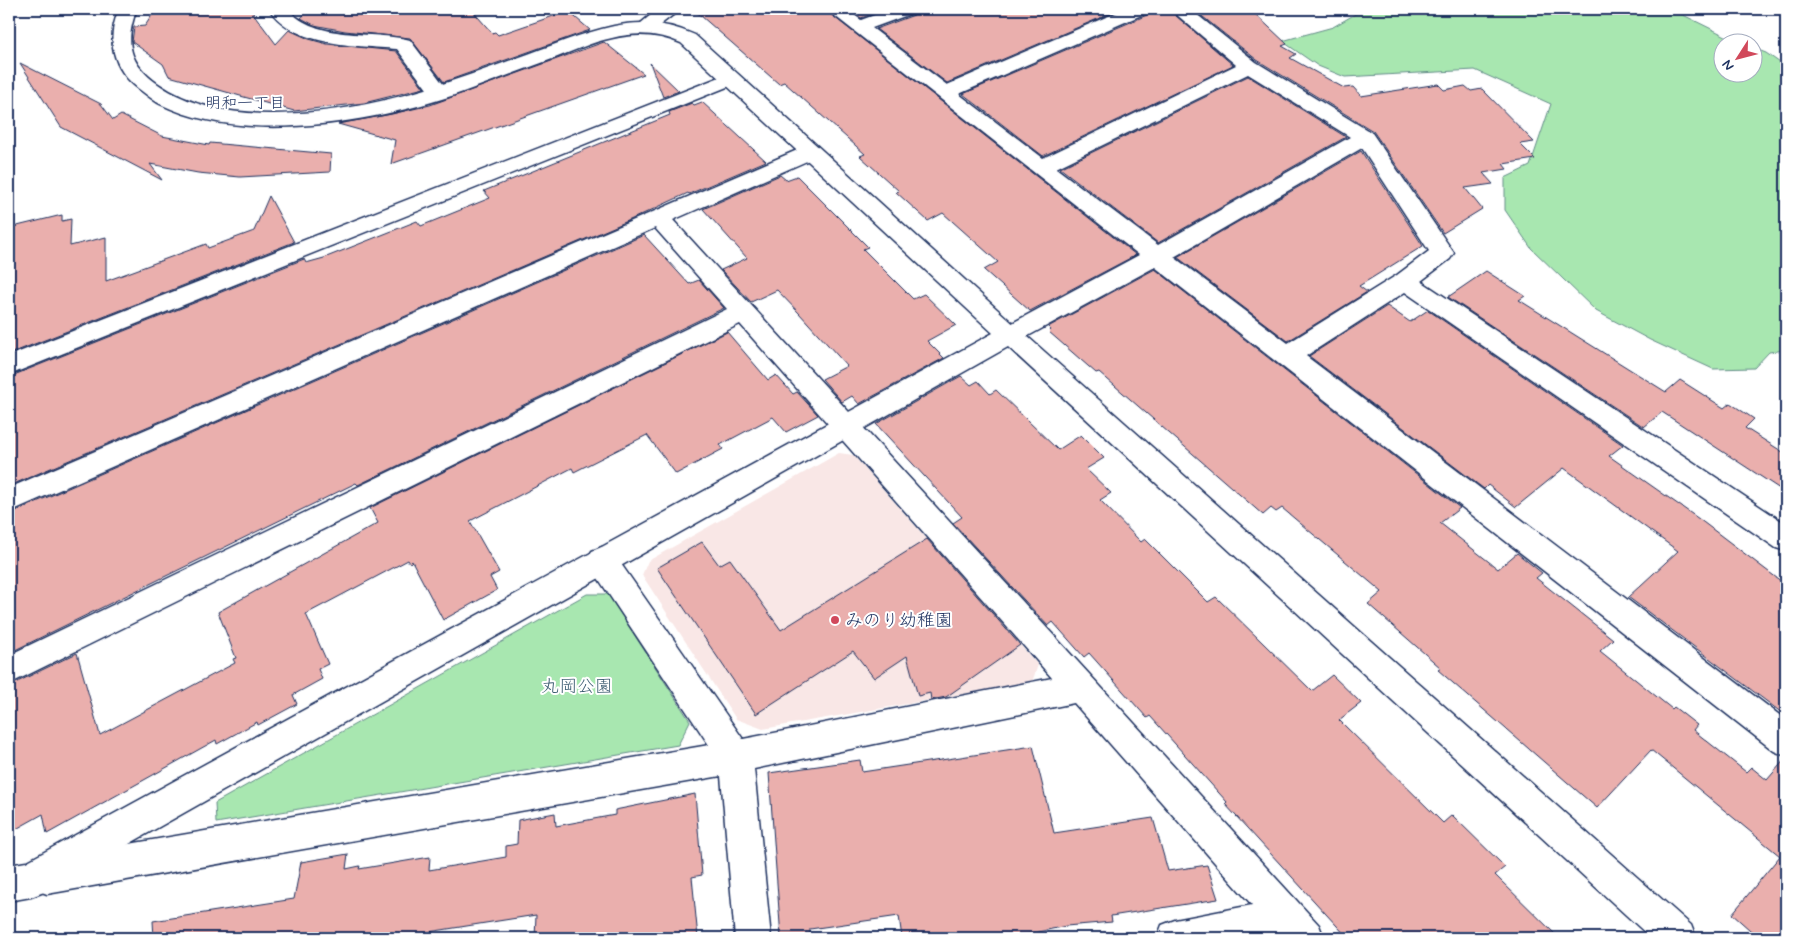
<svg xmlns="http://www.w3.org/2000/svg" width="1795" height="947" viewBox="0 0 1795 947" font-family="Mynerve,'Klee One',sans-serif">
<style>
.built{fill:#f9e7e6}
.green{fill:#a8e7b0;stroke:#628b87}
.building{fill:#eaafad;stroke:#1b2f5e}
.lines{fill:none;stroke-linecap:round;stroke-linejoin:round}
.minor-casing{stroke:#1b2f5e;stroke-width:3}
.tertiary-casing{stroke:#1b2f5e;stroke-width:3}
.minor{fill:#fff;fill-rule:evenodd}
.tertiary{fill:#fff;fill-rule:evenodd}
.poi-dot{fill:#d1495b;stroke:#fff;stroke-width:2}
.labels{text-anchor:middle;stroke-width:4;stroke-linejoin:round;paint-order:stroke}
.far-neighbourhood-label{font-size:16px;fill:#1b2f5e;stroke:#fff}
.poi-label{font-size:18px;fill:#1b2f5e;stroke:#fff;text-anchor:start}
.park-label{font-size:18px;fill:#3e5d72;stroke:#fff}
</style>
<rect width="100%" height="100%" fill="#fff"/>
<filter id="ink" filterUnits="userSpaceOnUse"><feTurbulence type="fractalNoise" baseFrequency=".02" numOctaves="2"/><feDisplacementMap in="SourceGraphic" scale="10" xChannelSelector="R" yChannelSelector="G"/><feConvolveMatrix kernelMatrix="1 2 1 2 8 2 1 2 1" color-interpolation-filters="sRGB"/></filter>
<g filter="url(#ink)">
<path class="built" d="M839 453 853 455 1038 665 1032 682 763 729 736 719 642 575 648 561Z"/>
<path class="green" d="M1364 9H1671L1738 42H1722V72H1752L1753 48 1766 53 1786 67V350L1769 352 1754 368 1713 369 1650 340 1596 311 1531 248 1505 210V178L1530 166 1551 104 1475 70 1345 77 1318 66 1282 41 1333 27Z
M587 594H608L690 721 678 745 216 823 215 803Z"/>
<path class="building" d="M156 9H250L276 44 289 30 309 39 327 44 396 51 424 88 364 103 294 111 169 76 163 64 132 42 134 27 145 26Z
M309 9H471L492 33 495 32 498 35 568 11 590 30 444 82 410 38 345 31 314 25 301 18Z
M693 9H824L1136 255 1030 311 984 270 998 262 943 213 928 221 896 192 899 191 860 156 865 154 784 82 779 84Z
M849 9H886L861 18Z
M918 9H1121L947 83 876 29 914 15Z
M1151 9H1168L1233 65 1043 156 963 94 1147 15Z
M1193 9H1241L1245 13 1252 11 1287 44 1282 46 1296 54 1290 58 1344 88 1353 87 1361 96 1438 84 1444 90 1465 86 1471 91 1482 89 1534 142 1520 144 1535 159 1503 164 1507 169 1483 173 1493 184 1465 188 1482 209 1443 233 1373 131 1257 60Z
M604 42 644 74 391 164 395 140 338 124 392 114 430 105Z
M20 63 101 104 113 120 121 115 162 136 209 145 210 143 331 154 330 172 240 177 198 173 150 164 162 180 61 127Z
M650 63 679 91 663 97Z
M1248 76 1346 137 1158 243 1060 168Z
M702 102 766 161 689 194 688 193 630 220 9 486V377L304 259 306 263 324 258 417 221 421 226 490 198 484 191 670 115 669 112 692 103 694 105Z
M1361 151 1423 246 1359 286 1367 292 1288 341 1177 257Z
M780 175 786 180 797 176 868 247 863 249 913 299 924 294 956 325 927 341 944 358 859 404 852 396 842 402 822 379 847 366 799 313 777 290 751 302 721 270 747 258 703 209Z
M269 196 294 242 9 354V228L62 215V221L71 219 70 246 106 237V281L206 244 208 248 254 231Z
M644 235 689 284 699 280 724 308 358 485 356 483 9 653V514Z
M1155 269 1460 508 1440 523 1498 569 1517 553 1542 573 1536 578 1613 639 1600 651 1672 709 1674 707 1697 725 1693 730 1746 772 1751 767 1767 780 1786 758V938H1759L1732 914 1780 856 1651 750 1597 808 1438 670 1441 668 1368 604 1382 592 1282 508 1276 512 1271 508 1263 515 1099 372 1096 373 1049 332 1051 330 1048 327Z
M1486 271 1525 296 1519 300 1666 392 1680 380 1724 408 1730 403 1754 419 1745 428 1786 454V493L1662 412 1644 427 1448 297Z
M1387 306 1410 322 1428 310 1623 445 1609 456 1699 519 1786 585V716L1628 597 1678 551 1564 468 1516 507 1488 485 1484 489 1309 356Z
M727 332 768 380 776 375 793 394 797 392 818 415 786 432 773 417 720 445 723 449 676 474 647 435 574 472 572 468 470 521 499 572 490 577 497 590 443 620 412 561 410 563 408 560 306 614 328 664 318 669 322 679 293 695 297 704 258 725 257 722 217 744 216 740 47 834 43 814 9 833V686L77 653 100 735 235 663 233 659 236 658 218 612 378 523 370 508Z
M961 376 971 385 978 381 990 394 996 390 1058 450 1081 435 1104 458 1086 469 1111 493 1100 500 1141 542 1145 539 1208 602 1216 597 1312 691 1332 675 1361 703 1339 720 1443 823 1452 815 1505 867 1495 875 1559 938H1348L1225 804 1227 802 1150 716 1147 718 1089 653 1084 657 1053 622 1048 626 953 523 962 517 876 424Z
M927 539 1020 645 946 697 931 700 930 693 918 696 907 656 874 678 853 651 756 714 657 568 702 542 719 565 730 559 781 630Z
M1033 746 1054 833 1153 818 1168 871 1207 865 1218 899 1111 916 1112 922 1066 926 1010 938H902L899 916 810 929V938H781L769 773 860 760 862 772Z
M695 794 702 875 692 877 698 938H535L536 915 391 938H154L153 921 294 899 301 862 348 854 346 869 360 866 359 869 430 857 429 870 506 857V846L517 844 518 820 555 813 556 826 615 815V810Z"/>
<g class="lines">
<defs>
<path id="minor" d="M269 9H288C317 42 371 30 410 40L450 93 447 97H433L397 49C355 45 295 47 269 9Z
M658 9H677L678 11 651 32H637L635 28Z
M826 9H846L861 20 891 9H916L913 13 872 28 947 85 1125 9H1149L1146 13 959 94 1043 158 1236 65 1170 9H1190L1256 62 1372 133 1454 253 1450 259 1421 281 1786 524V551L1776 548 1405 292 1306 356 1786 720V756L1774 751 1155 267 1019 341 1010 344 1001 341 998 335 1001 329 1139 255ZM1248 74 1350 137 1158 245 1056 168ZM1362 148 1429 251 1397 275 1288 343 1174 257Z
M730 73 737 75 740 79 737 83 9 375V356Z
M809 145 816 147 820 152 816 157 673 220 1319 925 1324 938H1282L1279 936 1266 938H1157L1162 925 1175 920 1252 905 1074 703 754 769 771 938H735L721 776 47 894 34 889 29 876 34 863 47 858 709 745 592 569 587 560 592 551 602 547 612 551 743 739 1052 678 740 324 9 684V655L727 309 655 228 9 512V488Z"/>
<path id="tertiary" d="M119 9H137C124 42 129 64 158 84 191 107 229 113 269 114 356 115 436 88 517 58 549 47 581 33 614 26 642 20 668 23 695 35L1019 329 1691 925 1696 938H1651L1008 347 44 892 31 897 9 901V865L26 862 993 333 681 43C658 33 636 32 612 38 592 42 573 51 555 58 524 69 493 81 463 92 378 122 244 146 160 104 153 100 146 94 139 89 112 69 106 39 119 9Z"/>
</defs>
<use href="#minor" class="minor-casing"/>
<use href="#tertiary" class="tertiary-casing"/>
<use href="#minor" class="minor"/>
<use href="#tertiary" class="tertiary"/>
</g>
</g>
<circle class="poi-dot" cx="835" cy="620" r="5"/>
<g class="labels">
<g class="far-neighbourhood-label">
<text x="245" y="108">明和一丁目</text>
</g>
<g class="poi-label">
<text x="845" y="626">みのり幼稚園</text>
</g>
<g class="park-label">
<text x="577" y="692">丸岡公園</text>
</g>
</g>
<rect width="1795" height="947" fill="none" stroke="#fff" stroke-width="30"/>
<rect x="15" y="15" width="1765" height="917" fill="none" stroke="#1b2f5e" stroke-width="2" filter="url(#ink)"/>
<g transform="translate(1738 58) rotate(234)"><circle r="24" fill="#ffffff" stroke="#a4acbf"/>
<path d="M0-4L9 19L0 12L-9 19Z" fill="#d1495b"/>
<text y="-8" font-size="14" font-weight="bold" text-anchor="middle" fill="#1b2f5e">N</text>
</g>
</svg>
